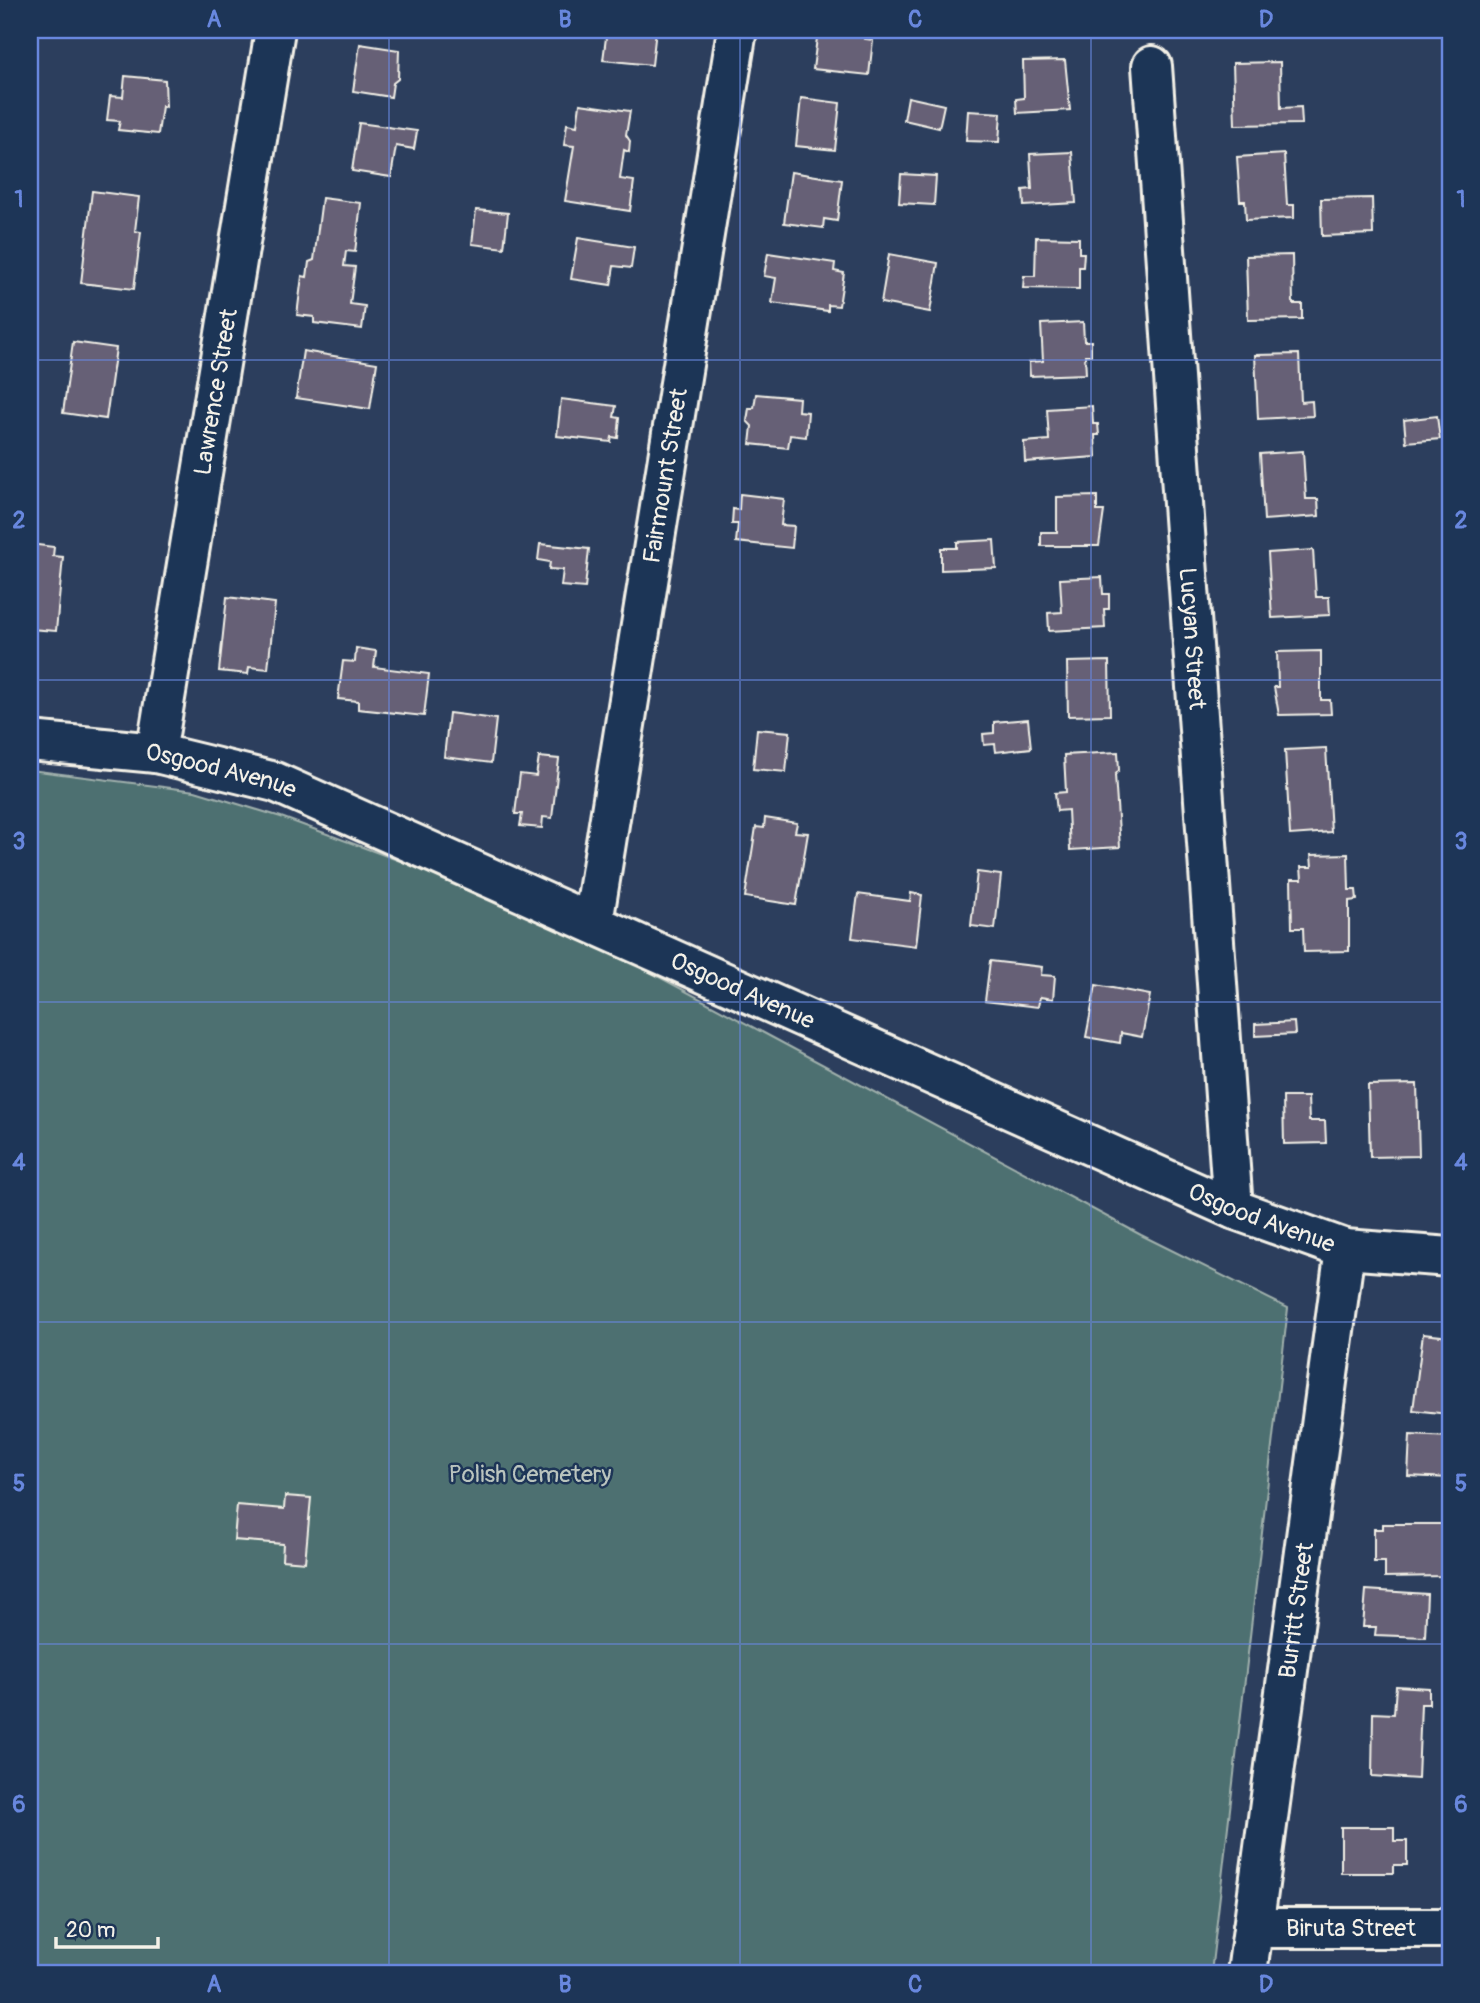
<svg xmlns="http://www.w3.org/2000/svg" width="1480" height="2003" viewBox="0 0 1480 2003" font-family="Pangolin,sans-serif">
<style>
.green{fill:#4d7071;stroke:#a0b0ac;stroke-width:2}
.building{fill:#666176;stroke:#f4f1e8;stroke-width:2}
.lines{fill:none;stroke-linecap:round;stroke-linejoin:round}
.minor-casing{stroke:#f4f1e8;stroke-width:44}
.minor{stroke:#1d3557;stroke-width:38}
.grid{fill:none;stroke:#6887de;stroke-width:2;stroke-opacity:0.55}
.labels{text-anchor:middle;stroke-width:5;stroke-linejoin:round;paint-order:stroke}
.street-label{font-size:24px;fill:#f4f1e8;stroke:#1d3557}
.park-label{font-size:24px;fill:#bac4be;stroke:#1d3557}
.neatline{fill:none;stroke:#6887de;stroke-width:2.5}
.grid-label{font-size:23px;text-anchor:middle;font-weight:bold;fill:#6887de}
</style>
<rect width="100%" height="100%" fill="#2c3e5d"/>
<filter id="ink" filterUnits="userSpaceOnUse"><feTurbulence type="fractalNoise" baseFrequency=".0143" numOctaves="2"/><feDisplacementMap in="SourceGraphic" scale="14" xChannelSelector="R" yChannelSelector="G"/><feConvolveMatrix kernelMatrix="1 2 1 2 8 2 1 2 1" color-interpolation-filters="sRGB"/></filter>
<g filter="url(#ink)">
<path class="green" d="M30 770 195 791 281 817 422 869 620 956 1141 1235 1288 1308 1211 1973H30Z"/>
<path class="building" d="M607 30H656L652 65 603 60Z
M818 30H866L865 39 873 40 869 75 813 69Z
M360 44 399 50 398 79 393 83 391 97 353 91Z
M1065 60 1070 110 1017 113 1016 99 1024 98 1023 61Z
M1280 62 1281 108 1301 107 1302 124 1235 125 1233 63Z
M125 76 165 80 166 107 162 106 158 134 118 130 120 121 107 120 110 96 123 97Z
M908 97 944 105 939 128 904 120Z
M801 98 840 103 835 150 796 146Z
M580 104 630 111 626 135 630 141 629 152 624 150 620 179 634 181 630 211 565 201 574 146 564 145 567 124 577 126Z
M968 111 1001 113 999 142 966 141Z
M359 123 417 131 414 149 396 146 391 177 352 171Z
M1072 152 1076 203 1024 206 1023 190 1032 189 1030 154Z
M1284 154 1287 205H1294V218L1246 220 1245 201H1240L1237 157Z
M791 172 842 180 837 221 824 219 823 228 784 223Z
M901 174 936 176 934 205 899 203Z
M92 191 139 197 135 231 141 232 134 289 81 283Z
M322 198 361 203 355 252 346 251 344 266 355 267 350 304 365 306 362 329 314 323V317L297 315 302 276 307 277 309 262 314 260Z
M1372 198 1373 234 1322 236 1321 199Z
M476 210 508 213 504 248 472 244Z
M1036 237 1079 238V253H1084L1083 267H1079V289L1023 288 1024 276H1035Z
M578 238 634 247 631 268 614 266 611 285 571 279Z
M768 253 835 263 834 271 844 273 839 306 828 305V311L772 303 776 278 764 276Z
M889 254 938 263 930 312 881 303Z
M1292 255 1293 304H1302V319L1248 320 1246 256Z
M1083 322 1084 341H1091V355H1085L1086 374 1030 376 1029 362 1043 361 1041 324Z
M73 342 116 348 106 419 63 413Z
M1450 348V399H1447L1444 349Z
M303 351 377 363 370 409 296 398Z
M1299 354 1301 402 1312 401 1313 416 1258 419 1255 355Z
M756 394 799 398 798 411 808 412 806 437 790 435 788 448 750 444 752 426 747 421 749 408H754Z
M561 399 616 406 614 417 620 418 618 438 612 437 611 442 557 436Z
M1092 406 1093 424H1098L1099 435H1095L1096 457 1025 462 1024 442 1049 440 1047 409Z
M1437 416 1440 439 1406 442 1404 420Z
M1303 451 1306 499H1318L1319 516 1264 520 1260 454Z
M740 494 784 499 781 525 794 526 792 548 736 542 738 524H732L733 509 739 510Z
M1097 496V511H1104L1099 546H1041V532H1057V497Z
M994 540 996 568 941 570V548H957V542Z
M30 544 54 547 53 556 63 557 56 631 30 629Z
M540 544 589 549 585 588 561 586 563 570 549 569 550 562 538 560Z
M1313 550 1316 597H1329L1330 615 1272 618 1268 553Z
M1102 577 1103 594H1109V609H1104L1105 628 1049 631 1048 613 1062 612 1060 579Z
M227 597 275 603 268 669 249 667 248 674 219 671Z
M356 648 376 651 374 667 429 674 424 716 358 709V701L338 699 343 661 355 662Z
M1321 651V700H1330L1331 714 1279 715 1274 687H1278L1277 652Z
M1109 661 1110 715 1068 716 1067 662Z
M449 713 496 719 491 763 444 757Z
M1028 719 1031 748 996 752 995 744 984 745 983 734 994 733V722Z
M757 729 790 732 786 772 753 769Z
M1326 748 1331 832 1290 835 1285 750Z
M1118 752 1119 770 1115 775 1120 847 1070 850 1068 810 1057 811 1055 793 1066 792 1064 755Z
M539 757 559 759 552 818 543 817 542 828 520 826 522 814H515L520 774 536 776Z
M765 818 797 823 795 832 808 833 796 905 745 897 756 827 764 828Z
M1348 854 1349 890H1356L1357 900 1349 901V951L1304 952 1303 928H1292L1291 879H1302L1301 867H1312L1311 855Z
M977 872 1001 875 995 929 971 926Z
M911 893 922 895 916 946 852 938 858 894 910 901Z
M990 961 1042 967 1041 975 1055 976 1053 999 1040 997 1038 1007 985 1001Z
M1096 985 1150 995 1142 1037 1121 1033 1120 1043 1086 1037Z
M1294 1022 1295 1034 1255 1036V1024Z
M1417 1084 1419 1156 1370 1157 1368 1085Z
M1283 1097H1308L1309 1121H1325L1326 1143 1284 1144Z
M1423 1334 1450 1337 1448 1414 1413 1410Z
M1410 1435 1450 1437V1478L1408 1476Z
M285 1496 311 1498 305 1562 282 1560 283 1544 234 1540 237 1505 284 1509Z
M1383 1524H1443V1532H1450V1566H1443V1576L1385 1577V1562H1374V1529H1383Z
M1366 1590 1427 1594 1425 1637 1375 1635 1376 1627H1363Z
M1396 1686 1429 1688V1704H1421L1418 1779 1372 1776 1373 1713 1394 1714Z
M1341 1827H1394V1841H1407V1865H1394V1873H1341Z"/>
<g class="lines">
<defs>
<g id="minor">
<path id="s1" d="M1152 66 1233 1209"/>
<path id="s2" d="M30 741 156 753 275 782 1233 1209 1345 1249 1450 1257"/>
<path id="s3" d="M156 753 275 30"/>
<path id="s4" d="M593 923 737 30"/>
<path id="s5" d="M1253 1928H1450"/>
<path id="s6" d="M1247 1973 1345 1249"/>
</g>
</defs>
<use href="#minor" class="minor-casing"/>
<use href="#minor" class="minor"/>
</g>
</g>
<path class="grid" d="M389 30V1973M740 30V1973M1091 30V1973M30 360H1450M30 680H1450M30 1002H1450M30 1322H1450M30 1644H1450"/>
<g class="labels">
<g class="street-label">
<text dy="8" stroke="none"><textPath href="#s3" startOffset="366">Lawrence Street</textPath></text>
<text dy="8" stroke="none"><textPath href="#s4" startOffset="453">Fairmount Street</textPath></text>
<text dy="8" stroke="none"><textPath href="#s1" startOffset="574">Lucyan Street</textPath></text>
<text dy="8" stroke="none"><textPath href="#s2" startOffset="194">Osgood Avenue</textPath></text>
<text dy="8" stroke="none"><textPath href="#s2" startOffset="761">Osgood Avenue</textPath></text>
<text dy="8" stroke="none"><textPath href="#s2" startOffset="1328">Osgood Avenue</textPath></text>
<text dy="8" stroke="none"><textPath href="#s6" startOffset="366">Burritt Street</textPath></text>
<text dy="8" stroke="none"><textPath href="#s5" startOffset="98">Biruta Street</textPath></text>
</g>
<g class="park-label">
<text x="530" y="1482">Polish Cemetery</text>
</g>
</g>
<rect width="1480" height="2003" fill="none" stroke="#1d3557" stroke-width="77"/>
<path d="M56 1937v10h102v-10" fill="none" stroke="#f4f1e8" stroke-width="3.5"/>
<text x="66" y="1937" font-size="21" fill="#f4f1e8" stroke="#1d3557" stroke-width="5" paint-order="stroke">20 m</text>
<rect x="38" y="38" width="1404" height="1927" class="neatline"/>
<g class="grid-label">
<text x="214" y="27">A</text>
<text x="565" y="27">B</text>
<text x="915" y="27">C</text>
<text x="1266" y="27">D</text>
<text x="19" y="207">1</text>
<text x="1461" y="207">1</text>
<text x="19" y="528">2</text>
<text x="1461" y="528">2</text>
<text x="19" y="849">3</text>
<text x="1461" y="849">3</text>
<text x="19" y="1170">4</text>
<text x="1461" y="1170">4</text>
<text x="19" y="1491">5</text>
<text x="1461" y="1491">5</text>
<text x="19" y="1812">6</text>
<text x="1461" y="1812">6</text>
<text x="214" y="1992">A</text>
<text x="565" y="1992">B</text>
<text x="915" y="1992">C</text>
<text x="1266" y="1992">D</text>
</g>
</svg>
